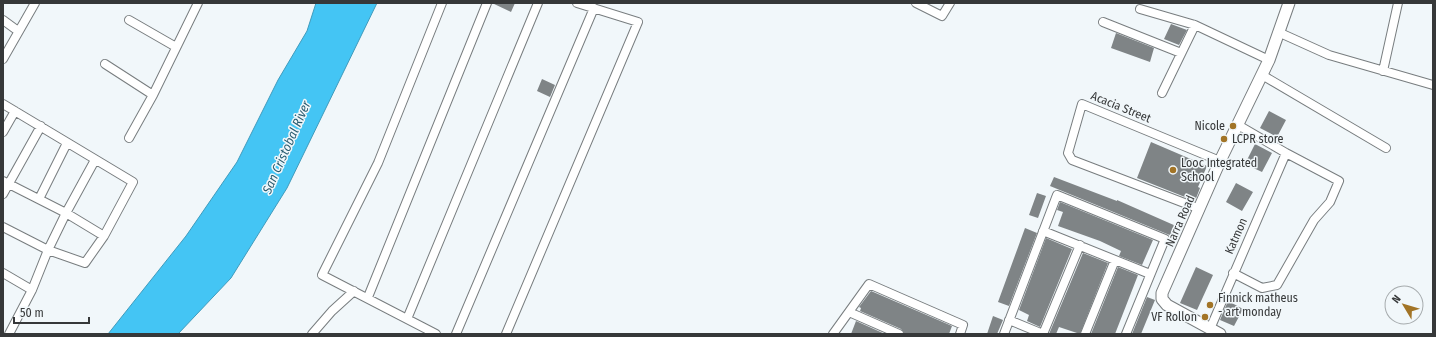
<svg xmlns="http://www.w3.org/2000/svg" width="1436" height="337" viewBox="0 0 1436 337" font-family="'Fira Sans Condensed',sans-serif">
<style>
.water{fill:#44c5f4;stroke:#409bbc}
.building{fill:#7f8486}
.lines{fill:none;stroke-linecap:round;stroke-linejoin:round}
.street-casing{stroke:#787d7f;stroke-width:10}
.secondary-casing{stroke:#787d7f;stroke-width:13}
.street{stroke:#fff;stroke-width:8}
.secondary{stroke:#fff;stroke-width:11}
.poi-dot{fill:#a27426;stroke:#f1f7fa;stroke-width:1.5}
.labels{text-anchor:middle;stroke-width:3;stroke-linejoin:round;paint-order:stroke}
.street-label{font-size:12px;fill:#363839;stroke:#f1f7fa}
.poi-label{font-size:12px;fill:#363839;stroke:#f1f7fa;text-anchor:start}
.water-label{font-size:13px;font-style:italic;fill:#2a5d71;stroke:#f1f7fa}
</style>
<rect width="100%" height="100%" fill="#f1f7fa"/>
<path class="water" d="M316 3H377L287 188 231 278 178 334H108L186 236 237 162 278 80 307 31Z"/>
<path class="building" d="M492 3H515L511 12Z
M1171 24 1187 30 1179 45 1164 39Z
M1116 33 1154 48 1150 62 1111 48Z
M542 79 555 85 550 97 537 91Z
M1269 111 1286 120 1277 137 1260 128Z
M1151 142 1207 166 1198 187 1200 188 1195 201 1137 178Z
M1255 144 1272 153 1262 172 1245 164Z
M1054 177 1117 201V200L1176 226 1172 236 1050 186Z
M1236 183 1253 192 1242 211 1226 202Z
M1037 193 1046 196 1038 218 1029 215Z
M1060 202 1153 240 1142 265 1119 256 1121 251 1100 241 1058 226 1063 212 1057 210Z
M1025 228 1037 233 1009 306 998 302Z
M1046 238 1072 249 1040 327 1027 321 1029 315 1019 310Z
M1083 253 1108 263 1080 334 1059 327 1056 334H1049Z
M1118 267 1138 275 1115 334H1091Z
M1196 267 1213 275 1197 310 1180 303Z
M871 291 952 326 949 334H904L901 329 860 311 861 308 859 307Z
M1147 297 1155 300 1141 334H1132Z
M1228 301 1243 309 1234 326 1220 320Z
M993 316 1003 320 997 334H987Z
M856 321 885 334H851Z"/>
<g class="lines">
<defs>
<path id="street" d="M916 3 942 16 950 3
M1140 9 1195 25 1269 60
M3 20 18 31
M129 20 176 47
M1103 22 1181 53
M1278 32 1329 55 1433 85
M3 59 35 3
M105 64 153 95
M1383 71 1398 3
M1262 75 1386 148
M1162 93 1195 25
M3 104 133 182 104 236 85 263 48 250 3 227
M3 132 15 111
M129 138 153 95 198 3
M3 181 66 213 104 236
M3 194 41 126
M39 199 67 143
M1200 209 1072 160 1068 153 1082 104 1220 161
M1043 231 1150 274
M3 273 32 290
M1233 273 1262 288 1277 285 1314 220 1330 202 1339 181 1286 153 1238 125
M368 297 487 3
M849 312 899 334
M407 319 538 3
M1009 320 1043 334
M1210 329 1286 153
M9 334 32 290 48 250 66 213 95 160
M312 334 332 311 354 291
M436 334 322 275 378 163 442 3
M456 334 594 8
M506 334 638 22 577 3
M833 334 869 284 963 325 960 334
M1004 334 1057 195 1165 239 1126 334
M1043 334 1080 245
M1085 334 1115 260"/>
<path id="secondary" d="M1220 334 1167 305 1162 299V293L1220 161 1269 60 1289 3"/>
</defs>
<use href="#street" class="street-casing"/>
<use href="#secondary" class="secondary-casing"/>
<use href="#street" class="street"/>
<use href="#secondary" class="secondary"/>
</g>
<g class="poi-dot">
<circle cx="1233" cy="126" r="4"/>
<circle cx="1224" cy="139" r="4"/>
<circle cx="1173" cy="170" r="4"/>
<circle cx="1210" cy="305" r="4"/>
<circle cx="1205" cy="317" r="4"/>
</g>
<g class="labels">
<g class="street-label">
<text transform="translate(1121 107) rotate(22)" y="4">Acacia Street</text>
<text transform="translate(1180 221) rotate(-66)" y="4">Narra Road</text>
<text transform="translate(1236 236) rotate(-66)" y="4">Katmon</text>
</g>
<g class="poi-label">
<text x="1225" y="130" text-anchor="end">Nicole</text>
<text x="1232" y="143">LCPR store</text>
<text x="1181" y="167">Looc Integrated<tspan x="1181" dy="14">School</tspan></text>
<text x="1218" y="302">Finnick matheus<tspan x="1218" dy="14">- art monday</tspan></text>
<text x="1197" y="321" text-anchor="end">VF Rollon</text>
</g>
<g class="water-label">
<text transform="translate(286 147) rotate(-66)" y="5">San Cristobal River</text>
</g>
</g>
<rect width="1436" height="337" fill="none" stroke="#363839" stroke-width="8"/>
<g transform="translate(1404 305) rotate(308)"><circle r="19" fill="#f1f7fa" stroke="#a6abad"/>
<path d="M0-3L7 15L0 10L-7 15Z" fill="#a27426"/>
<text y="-6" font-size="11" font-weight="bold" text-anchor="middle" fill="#363839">N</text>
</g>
<path d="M14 317v6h75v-6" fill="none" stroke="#363839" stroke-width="2"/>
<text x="20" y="317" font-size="12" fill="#363839" stroke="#f1f7fa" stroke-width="3" paint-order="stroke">50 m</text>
</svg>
